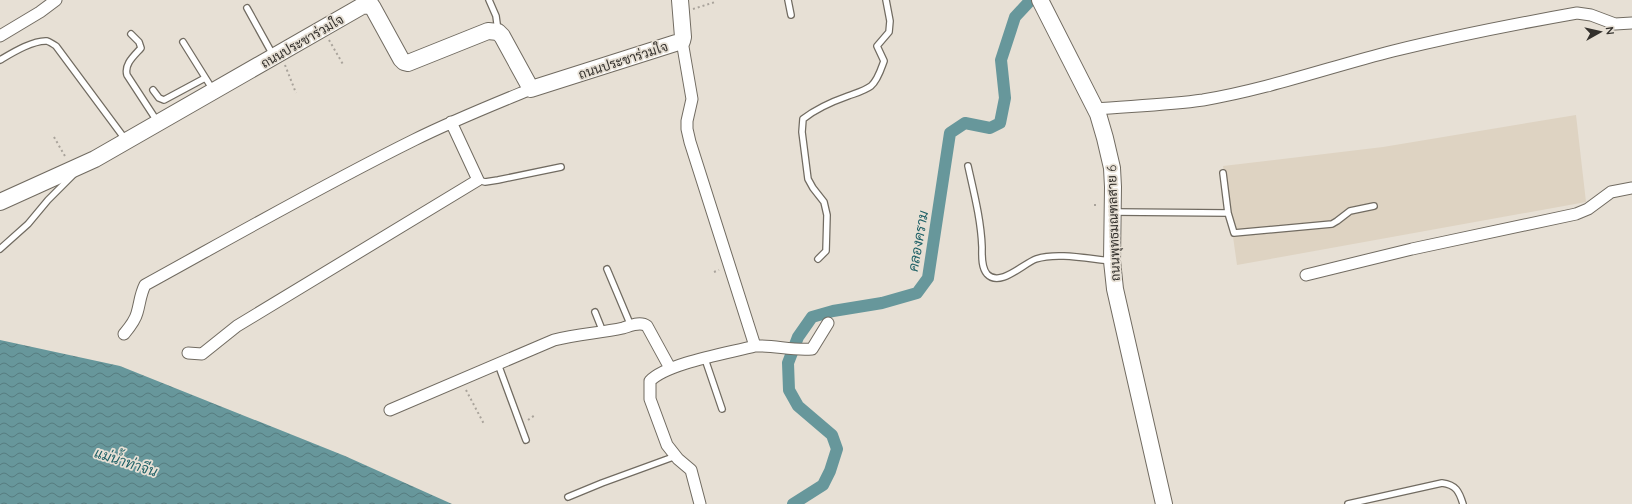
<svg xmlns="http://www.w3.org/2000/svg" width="1632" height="504" viewBox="0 0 1632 504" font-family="Quicksand,Sarabun,sans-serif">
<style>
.built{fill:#ded3c2}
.water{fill:url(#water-waves)}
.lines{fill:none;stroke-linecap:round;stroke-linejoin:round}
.canal{stroke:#67979b;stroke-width:12}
.lane-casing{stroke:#716b61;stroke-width:8}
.street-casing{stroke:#716b61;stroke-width:13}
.secondary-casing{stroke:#716b61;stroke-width:18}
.path{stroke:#a9a39b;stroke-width:2;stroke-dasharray:2 3;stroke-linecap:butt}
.lane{stroke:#fff;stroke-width:5.5}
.street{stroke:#fff;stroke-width:11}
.secondary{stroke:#fff;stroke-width:16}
.labels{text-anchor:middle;stroke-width:3.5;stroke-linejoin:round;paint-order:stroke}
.street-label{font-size:13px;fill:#34312d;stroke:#e7e0d5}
.water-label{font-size:14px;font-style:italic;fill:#1e6066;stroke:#e7e0d5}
</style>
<defs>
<pattern id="water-waves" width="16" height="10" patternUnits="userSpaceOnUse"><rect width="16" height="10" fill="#67979b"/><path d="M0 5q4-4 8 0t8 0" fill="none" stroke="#567c7f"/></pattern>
</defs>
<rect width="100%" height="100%" fill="#e7e0d5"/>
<path class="built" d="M1576 115 1586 202 1237 265 1223 166 1383 147Z"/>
<path class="water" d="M0 340 120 366 345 456 452 504H0Z"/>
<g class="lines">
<path class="canal" d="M793 504 823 485 830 471 837 449 832 435 798 406 789 390 788 363 798 337 812 317 833 311 882 303 917 293 928 278 950 133 965 123 990 128 1000 123 1005 98 1001 60 1015 17 1029 2"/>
<defs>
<path id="lane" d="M489 0 496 16 498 31
M788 0 791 15
M247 8 273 55
M131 34 139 42 141 48C134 56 124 64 127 75L157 121
M183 42 213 90
M0 60C12 53 33 40 47 41 50 42 53 44 56 46L125 139
M153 90 159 98 164 100 205 78
M968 166C974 193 981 220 982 247 982 255 981 267 987 274 1000 288 1024 263 1036 259 1057 252 1089 259 1112 261
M1223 173 1228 213 1234 233 1332 224 1337 221 1350 211 1374 206
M478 180 485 182 498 180 561 167
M1115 212 1228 213
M0 249 28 224 48 200 73 175
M818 259 826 251 827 215 824 202 813 188 808 179 802 132 803 119C817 108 831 102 848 96 856 93 864 91 871 86 878 80 881 69 884 61L877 46 889 32 890 21 886 0
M607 269 631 326
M595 312 603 332
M705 359 722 409
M498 364 526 440
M568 497 602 483 676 456
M1348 504 1442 483C1456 485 1459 491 1463 504"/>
<path id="street" d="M0 36 40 12 56 0
M682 41 692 99 687 121V129L690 142 755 346
M1095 109C1131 106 1168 105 1203 100 1268 89 1330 67 1393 51 1454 36 1515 24 1577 13L1591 15 1615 24 1632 23
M1306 275 1412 249 1576 214 1588 209 1611 192 1632 188
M124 334C129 328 135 321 137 313 140 303 140 295 145 285 234 236 323 185 414 140 452 121 492 105 531 89
M188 353 202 354 237 326 478 180 451 122
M390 410 554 340C577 334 600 333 623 328 630 326 640 321 647 326L670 368
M700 504 691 470 678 459 667 445 650 399V381C667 363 729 353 755 346 774 345 793 351 812 349L828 323"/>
<path id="secondary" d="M1040 0 1098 114 1105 138 1112 168 1113 187 1112 261 1115 289 1164 504
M0 202 95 159 362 6 371 5 373 8 401 59 404 62 408 63 488 31 498 32 502 36 531 89 682 41 683 37 680 0"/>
</defs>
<use href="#lane" class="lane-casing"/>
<use href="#street" class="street-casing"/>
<use href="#secondary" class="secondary-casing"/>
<path class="path" d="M693 9 715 2
M329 40 344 66
M285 65 296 93
M54 137 66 158
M1094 205H1099
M714 272 719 270
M466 390 484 424
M528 420 535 415"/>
<use href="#lane" class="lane"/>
<use href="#street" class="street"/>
<use href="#secondary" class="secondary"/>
</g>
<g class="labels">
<g class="street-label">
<text transform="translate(302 41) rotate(-30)" y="5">ถนนประชาร่วมใจ</text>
<text transform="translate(623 60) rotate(-18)" y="5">ถนนประชาร่วมใจ</text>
<text transform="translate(1113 223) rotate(-92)" y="5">ถนนพุทธมณฑลสาย 6</text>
</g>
<g class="water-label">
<text transform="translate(918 241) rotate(-80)" y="5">คลองคราม</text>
<text transform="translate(126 462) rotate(18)" y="5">แม่น้ำท่าจีน</text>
</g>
</g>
<g transform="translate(1600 32) rotate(82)" stroke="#e7e0d5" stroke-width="3" paint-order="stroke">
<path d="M0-3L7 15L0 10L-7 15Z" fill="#34312d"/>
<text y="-6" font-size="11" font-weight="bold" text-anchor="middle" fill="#34312d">N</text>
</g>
</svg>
